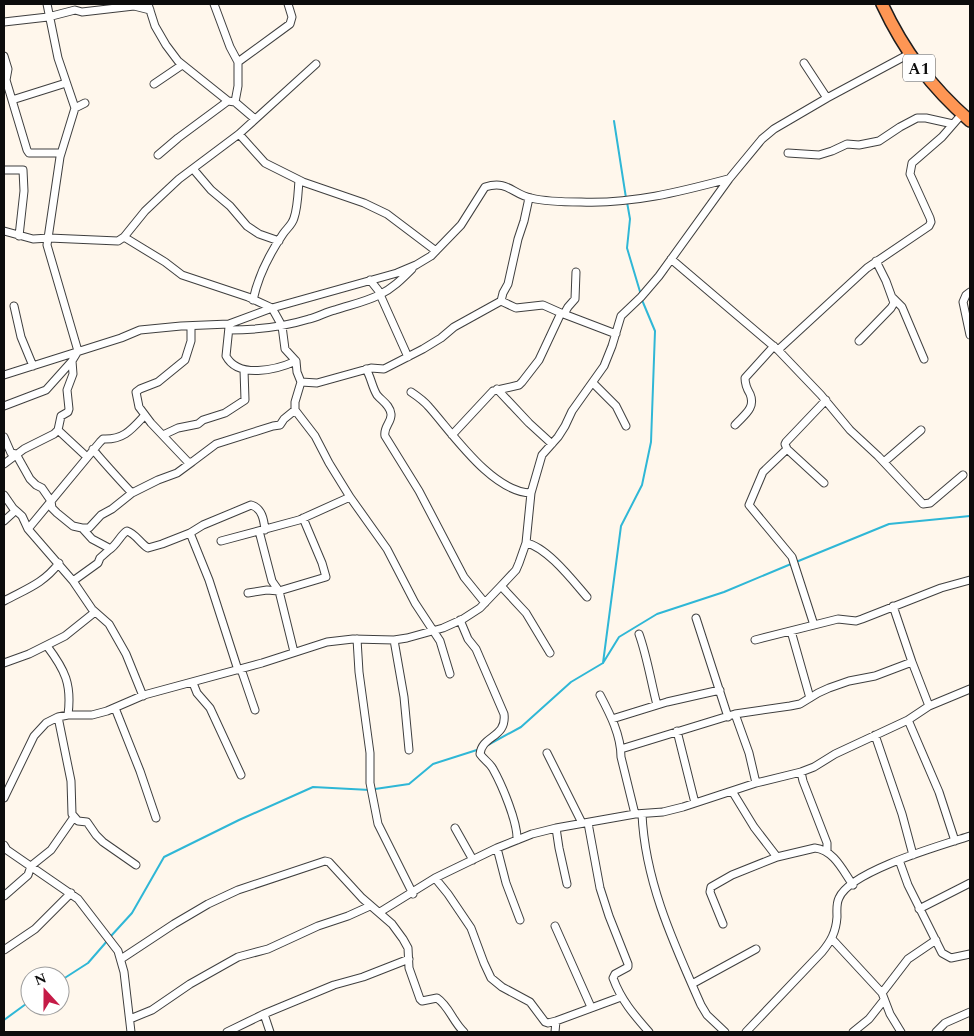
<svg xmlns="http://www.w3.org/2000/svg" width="974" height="1036" viewBox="0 0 974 1036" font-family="Spectral,serif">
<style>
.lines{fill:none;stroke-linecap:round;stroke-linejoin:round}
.stream{stroke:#2fb7d6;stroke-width:2}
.minor-casing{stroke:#3f3f3f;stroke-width:9}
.trunk-casing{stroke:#1d1d1d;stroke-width:14}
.minor{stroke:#fff;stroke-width:7}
.trunk{stroke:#fe9654;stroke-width:11}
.labels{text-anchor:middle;stroke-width:5;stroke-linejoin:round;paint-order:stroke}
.shield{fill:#fff;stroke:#555;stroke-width:1}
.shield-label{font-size:16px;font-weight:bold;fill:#0c0c0c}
</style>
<rect width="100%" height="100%" fill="#fff7ec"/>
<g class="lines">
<path class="stream" d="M614 121 626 198
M627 202 630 219 627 248 641 295
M796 562 889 524 970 516
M603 663 621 526 642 485 651 442 655 331 642 300
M486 746 521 727 571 682 603 663 619 637 657 614 724 592 791 564
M375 789 409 784 433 764 480 749
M111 936 132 913 164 857 239 820 313 787 370 790
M60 981 88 963 108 940
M4 1020 30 1001"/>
<defs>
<path id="minor" d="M148 4 155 26 166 45 178 61 228 101 235 102 255 119
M214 4 230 47 238 62
M4 22 48 17 75 10 82 12 134 6 150 10
M4 56 8 69 6 80 27 150 29 153H61
M804 63 827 98
M154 84 182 65
M12 100 66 83
M235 102 238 86V62L290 24 292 17 288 4
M75 108 85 103
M239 134 265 163 303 182 364 203 387 214 436 251
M788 153 819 155 832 151 847 144 859 145 879 141 900 127 917 118H926L953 124
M158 155 178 138 228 101
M4 170H23L24 191 19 236
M194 170 211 190 230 206 247 226 259 234 279 241
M4 231 33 239 49 238 118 241 124 237 145 211 164 193 179 179 239 134 316 64
M124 237 165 262 182 275 248 297 272 308 282 326 285 349 296 361 297 372 301 382 295 402V410L315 436 329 463 350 497 387 549 415 603 440 641 450 674
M671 259 778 350 821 395 850 430 878 456 923 504 930 503 963 475
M370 280 378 290 408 357
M970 292 966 295 963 302 970 335
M893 298 902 307 924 359
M253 300C258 277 270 253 283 234 287 228 292 225 294 218 298 206 298 192 299 180
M14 306 21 337 33 366
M561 313 616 334
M564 314 568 307 575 299 576 272
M191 326V341L185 360 158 382 140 389 136 392 139 407 151 423 188 462H192L216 444 273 426 280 425 284 419 295 410
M229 327 226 356C238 379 276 370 296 361
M229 330C256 330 283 327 309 319 318 317 326 312 335 310 350 305 365 302 379 295 392 289 402 279 412 269
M859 341 891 308 894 303 886 281 876 261
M778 350 867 268 929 226 931 222 930 218 910 174 912 163 942 137 962 114
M366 369C371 377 372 387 377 395 382 401 390 405 391 414 392 422 383 427 385 436L419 491 464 577 485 603
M4 375 121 338 140 330 181 326 229 324 272 308 397 273 416 265 431 256 461 225 485 187C508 180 512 194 531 198 547 202 565 202 581 202 632 204 679 192 728 179
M301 382 317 383 371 368 384 369 423 349 441 338 454 327 501 301 503 293 508 284 518 239 524 221 529 198
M593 383 616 406 626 426
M497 389 529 423 552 444
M411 392C417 396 424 401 429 407 453 434 492 492 531 493
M4 406 46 390 72 361 78 351 47 245 60 157 75 108 58 58 47 4
M735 425C744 415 756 408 750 394 747 389 745 384 745 378L774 346
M58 430 87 457
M163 435 178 428 198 424 203 420 225 413 245 400 244 370
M452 435 493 391 519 385 522 382 539 360 561 313 543 305 516 308 501 301
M4 437 11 453 16 454 30 479 36 485 42 488 51 501 52 508 57 513 73 526 82 528 92 539 109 548V550L100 558 98 563 73 581
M93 449C95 453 126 487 132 493L158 480 177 473 192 462
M787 449 824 483
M884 462 921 430
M4 464 24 449 54 434 58 430 61 416 68 412 69 409 67 390 73 374 72 361
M4 495 13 508 22 516 28 529 73 581 92 609 109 624 126 654 143 696
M4 521 15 511
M82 528H89L101 515 112 509 132 493
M28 529 100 442 103 439C124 440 132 429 145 415
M259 531 272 581 279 591 294 652
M190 533 209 580 238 670
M221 541 299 520 350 497
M526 543C547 547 573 581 587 597
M109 550C117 545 121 534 127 531 136 534 140 543 148 548L162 544 190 533 203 525 251 505C262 508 264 520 265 530
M501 586 526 613 550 653
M248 593 267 590 279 591 326 577 322 563 303 518
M4 601C26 589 43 584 59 563
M893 606 912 662 929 706
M696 618 728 717
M460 620 468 639 476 649 504 714C507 738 482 735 480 754 484 760 490 763 493 769 502 785 518 823 517 840
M814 625 792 557 749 505 763 472 787 449 785 444 786 442 826 400
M791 631 810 698
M639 634C647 656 651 682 657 705
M357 639 359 672 370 753V783L378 824 413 894
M394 640 404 697 409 750
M755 640 838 619 856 621 862 619 941 588 970 580
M47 646C65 670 72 684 68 715
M4 663 29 654 65 636 95 612
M241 669 255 710
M193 683 197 693 210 708 241 775
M600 695C610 714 621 735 621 757L635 814
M115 708 140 771 156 818
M735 714 749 753 756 783
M58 717 71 781 72 814 78 821 87 822 96 835 103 842 136 865
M612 719 667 702 720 690
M908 720 939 792 955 841
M677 731 695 803
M875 735 902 814 913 855
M621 749 735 714 790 706 800 704 818 693 829 688 849 681 875 676 912 662
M547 753 582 823
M801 772 803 781 827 843V851
M732 791 754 827 777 857
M4 798 34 736 46 723 58 717 68 715H92L107 711 144 695 262 663 327 642 353 639 394 640 407 638 443 628 463 619 480 608 501 586 516 570 519 563 526 543 531 493 542 455 558 437 565 426 572 411 604 366 612 346 621 316 641 297 659 276 729 179 762 139 774 129 827 98 909 54
M642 814C645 882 674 944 701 1005L707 1015 725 1032
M588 823 600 888 609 916 628 964V967L615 974 613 978C621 1000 634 1015 649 1032
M455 828 473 860
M556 828 559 848 567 884
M4 845 7 850 78 899 118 951 124 972 131 1032
M497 848 506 883 520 920
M899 860 908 885 942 953 951 958 970 954
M435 878 448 894 471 928 484 963 491 978 502 987 530 1002 545 1022 548 1023 556 1021 621 997
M4 896 28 875 31 866 51 850 74 817
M919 909 970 883
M380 912 435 878 497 848 532 834 556 828 635 814 663 812 683 807 756 783 801 772 814 767 835 754 908 720 929 706 970 689
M723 924 710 892 711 887 732 875 777 857 815 848C834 850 843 871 853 885
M555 926 591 1007
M832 939 882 993 890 1014 901 1032
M4 950 35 929 71 893
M121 959 174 924 208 904 238 890 325 861 329 862 362 898 392 924 403 939 408 948 409 968 420 999 422 1001 437 998C449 1006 453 1022 464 1032
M692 984 756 949
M882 993 908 959 936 940
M264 1014 270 1032
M130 1019 152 1010 190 984 238 957 268 949 318 926 348 916 370 906
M227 1032 264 1014 334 985 363 977 409 959
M555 1032 556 1021
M746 1032 822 952C831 941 836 932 837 917 837 911 836 904 839 898 850 871 942 845 970 836
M853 1032 869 1019 884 1000
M936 1032 945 1023 970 1012"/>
<path id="trunk" d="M882 4C904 51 931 87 970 121"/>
</defs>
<use href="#minor" class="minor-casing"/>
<use href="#trunk" class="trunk-casing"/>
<use href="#minor" class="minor"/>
<use href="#trunk" class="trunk"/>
</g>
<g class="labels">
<rect class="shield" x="903" y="54.5" width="32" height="27" rx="4"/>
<g class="shield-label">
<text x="919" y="74">A1</text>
</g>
</g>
<rect width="974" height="1036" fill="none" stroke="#0c0c0c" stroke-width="10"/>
<g transform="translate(45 991) rotate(339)"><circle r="24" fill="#ffffff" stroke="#9e9e9e"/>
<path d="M0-4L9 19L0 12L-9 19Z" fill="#c51b47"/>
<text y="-8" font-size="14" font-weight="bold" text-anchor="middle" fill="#0c0c0c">N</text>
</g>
</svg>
